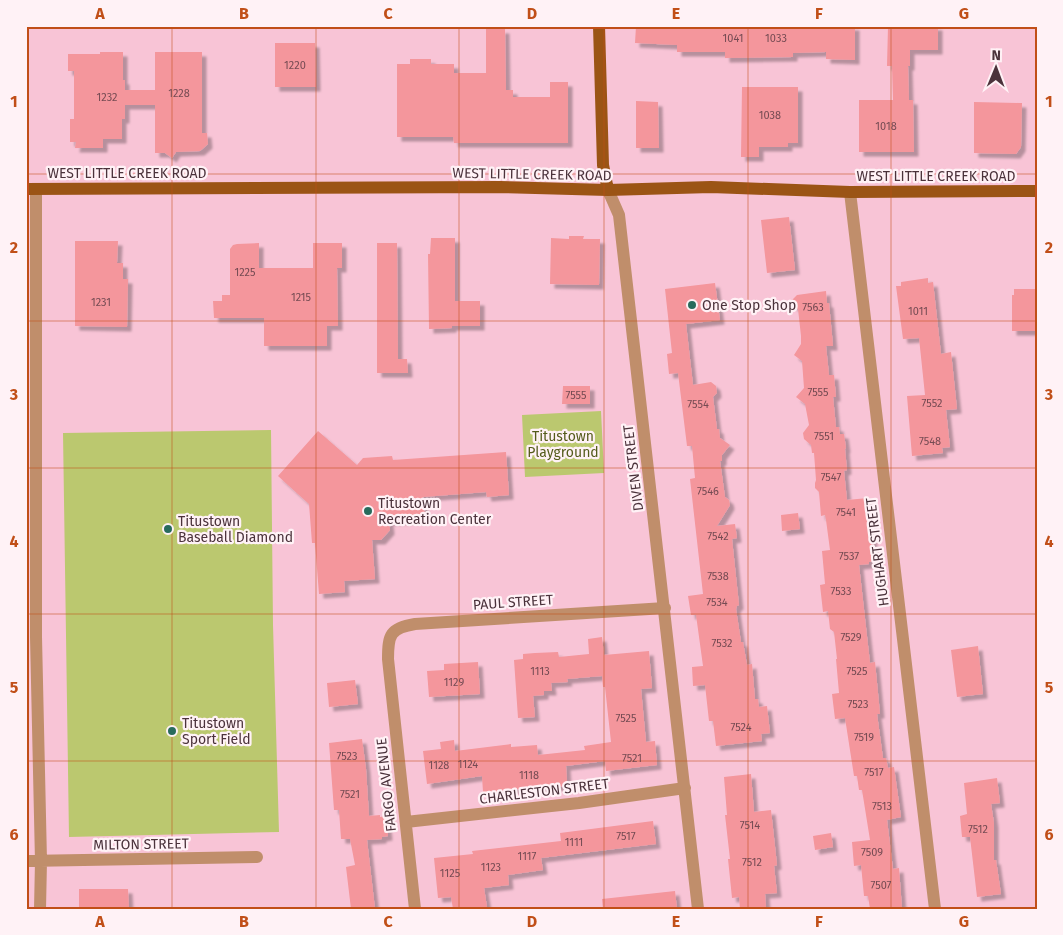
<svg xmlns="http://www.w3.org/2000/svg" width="1063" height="935" viewBox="0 0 1063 935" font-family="'Fira Sans',sans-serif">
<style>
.green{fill:#bbc86f}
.building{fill:#f4969c;filter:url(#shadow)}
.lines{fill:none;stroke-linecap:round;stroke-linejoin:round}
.minor{stroke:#c08e6b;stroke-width:12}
.major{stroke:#9b5415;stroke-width:12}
.grid{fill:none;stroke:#c14f18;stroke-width:1;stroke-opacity:0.55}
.poi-dot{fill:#286b5c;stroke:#fff2f6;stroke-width:2}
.labels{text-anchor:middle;stroke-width:4.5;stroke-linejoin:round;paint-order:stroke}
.number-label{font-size:11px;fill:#754b53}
.street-label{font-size:14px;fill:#4b323b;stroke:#fff2f6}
.poi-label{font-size:14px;fill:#4b323b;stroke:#fff2f6;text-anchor:start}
.park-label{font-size:14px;fill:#555c1c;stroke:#fff2f6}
.neatline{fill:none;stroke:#c14f18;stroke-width:2}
.grid-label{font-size:16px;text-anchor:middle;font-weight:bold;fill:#c14f18}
</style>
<defs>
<filter id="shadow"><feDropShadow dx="4.5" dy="4.5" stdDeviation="1" flood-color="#0004"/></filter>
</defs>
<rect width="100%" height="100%" fill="#f8c4d6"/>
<path class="green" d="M601 411 604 473 525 477 522 415Z
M271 430 273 625 279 832 69 837 63 433Z"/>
<path class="building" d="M636 26H855V60L826 59V52L793 53V57L725 58V52H677V45L635 43Z
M888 26H938V50H910V66H908L909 100H913L914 152H859V100H893L892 66H887Z
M486 29H505L506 90H513V97H550V82H568V143H454L453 137H397V64H410V59H431V64H454V73H486Z
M275 43H315L316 87H275Z
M100 52H123V80H125V90H155V52H202V133H207L208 144 200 151 176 152 172 158 165 153H155V105H125V119H122V139H103V148H75L76 142H70V119H74V71H68V54H100Z
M742 87H798V143H788V147H759V157H741Z
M636 101 658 102 659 148H636Z
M974 102 1022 103 1021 147 1016 154 974 153Z
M789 217 795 270 767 273 761 220Z
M569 236H584L583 239H600L599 285 550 284 551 238 569 239Z
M431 238H455V301H480V326H452V328L429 329 428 254H430Z
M75 241H118L117 263H123V279H128L127 327 75 326Z
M259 243V268H313V243H342V268H337L338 326H327V346H264V318H214L213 301H222V295H230V249L233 245 237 244Z
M377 243H397L398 359H407L408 373H377Z
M928 278V283L933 282 941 354 951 352 957 409 946 410 950 447 942 448 943 453 912 456 907 396 925 395 919 338 903 339 896 286H901V282Z
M715 283 720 320 686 324 693 385 711 382 716 386 717 393 713 397 717 429H719L720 438 730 445 722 455V461H720L725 497 729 500 730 505 717 526 735 524 737 538 732 539 739 605 737 606 736 609 741 642H743L747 665 752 664 755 699H758L759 707 767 706 770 733 761 734 762 741 716 746 713 721H709L705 685 693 686 692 667 703 666 696 615H691L688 596 703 594 690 479 695 478 692 446H687L678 373 669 374 667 354 672 353 665 289Z
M1014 289H1037V331H1012V295H1014Z
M826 291 827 303H829L833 346H826L829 375H834L836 397H833L836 427H839L840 434H844L846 448 845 449 847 470 844 471 847 500 868 498 875 561 869 562V564L859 565 870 663 875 662 880 714H877L883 758H886L888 768 894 767 901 817 887 820 893 869 899 868 902 909H870L868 896H864L861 865 854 866 852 842 870 840 862 790H859L857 776H854L845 718 835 719 832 694 839 693 836 659H837L834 632 830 629 828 611 823 612 820 585 825 584 822 551 830 550 826 520 825 515 821 516 819 492 815 488V483L816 480 814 453H812L811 445 804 439 803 433 809 425 805 404 796 397 804 388 802 361 794 355 801 344V336L798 309 793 306 792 300 797 295Z
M563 386H590V404H562Z
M318 431 357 465 363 458 392 456 393 460 506 452 509 495 487 497 486 492 423 497 425 519 389 521 390 530 381 540H372L375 579 344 581 345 592 319 594 315 543H312L309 504 278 476Z
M798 513 800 529 782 531 781 515Z
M602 637 604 655 649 651 652 688 641 689 646 742 655 741 657 765 606 771 605 761 566 766 567 781 566 782V786L505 790 502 791V793L486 794V792H483L482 776 427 784 423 751 441 749 440 742 454 740 455 751 511 744V747L537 745 538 755 585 750 584 746 611 742 605 687H603L602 676 567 679 568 682 551 683 552 691H544V695L533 696 535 717 518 718 514 660 523 659V654L535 653 558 652 559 657 589 654 588 639Z
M978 646 983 694 957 697 951 650Z
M478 662 480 694 429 697 427 671 444 670V664Z
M355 680 358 704 329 707 327 683Z
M362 739 366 769 369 816 380 815V817L386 816 388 836 382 837V839L367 840 375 909H351L346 867 355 865 350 839H341L339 810H334L329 743Z
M751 774 754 812 771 810 777 865 774 866 777 893 765 894 766 907 740 909 739 897 732 898 728 859H730L725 815H727L724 777Z
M997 778 1000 803 991 804 994 823V860H996L1001 894 977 897 970 837H962L960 816 967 814 964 783Z
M653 821 656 844 541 858 543 870 508 875 509 885 484 888 487 907 453 909 451 897 438 898 434 858 473 854 472 851 561 841 560 833Z
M831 833 833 847 815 850 813 836Z
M79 889H128L129 909H79Z
M675 891 677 909H603L602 899Z"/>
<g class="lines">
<path class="minor" d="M36 189V637L41 861 40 909
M608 190 619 215 698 909
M850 192 935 909
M406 822 579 803 685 788
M26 861 257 857
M415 909 388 659C388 635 390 628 415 624L665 608"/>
<path class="major" d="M599 26 603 165 608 190
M26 189 500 187 608 190 711 187 850 192 1037 191"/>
</g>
<path class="grid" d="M172 26V909M316 26V909M459 26V909M604 26V909M748 26V909M891 26V909M26 174H1037M26 321H1037M26 468H1037M26 614H1037M26 761H1037"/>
<g class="poi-dot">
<circle cx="692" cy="305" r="5"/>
<circle cx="368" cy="511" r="5"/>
<circle cx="168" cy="529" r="5"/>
<circle cx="172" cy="731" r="5"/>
</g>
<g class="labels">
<g class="number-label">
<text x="733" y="42">1041</text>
<text x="776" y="42">1033</text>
<text x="295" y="69">1220</text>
<text x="179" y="97">1228</text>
<text x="107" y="101">1232</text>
<text x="770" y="119">1038</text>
<text x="886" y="130">1018</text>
<text x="245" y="276">1225</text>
<text x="301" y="301">1215</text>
<text x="101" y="306">1231</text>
<text x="813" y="311">7563</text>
<text x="918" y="315">1011</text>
<text x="818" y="396">7555</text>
<text x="576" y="399">7555</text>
<text x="932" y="407">7552</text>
<text x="698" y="408">7554</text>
<text x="824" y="440">7551</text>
<text x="930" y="445">7548</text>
<text x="831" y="481">7547</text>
<text x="708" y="495">7546</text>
<text x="846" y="516">7541</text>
<text x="718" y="540">7542</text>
<text x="849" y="560">7537</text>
<text x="718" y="580">7538</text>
<text x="841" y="595">7533</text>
<text x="717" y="606">7534</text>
<text x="851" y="641">7529</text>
<text x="722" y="647">7532</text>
<text x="540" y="675">1113</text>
<text x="857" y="675">7525</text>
<text x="454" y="686">1129</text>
<text x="858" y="708">7523</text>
<text x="626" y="722">7525</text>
<text x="741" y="731">7524</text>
<text x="864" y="741">7519</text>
<text x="347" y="760">7523</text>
<text x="632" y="762">7521</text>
<text x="468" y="768">1124</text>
<text x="439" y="769">1128</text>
<text x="874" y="776">7517</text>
<text x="529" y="779">1118</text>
<text x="350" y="798">7521</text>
<text x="882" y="810">7513</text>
<text x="750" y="829">7514</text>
<text x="978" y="833">7512</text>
<text x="626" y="840">7517</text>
<text x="574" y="846">1111</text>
<text x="872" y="856">7509</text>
<text x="527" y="860">1117</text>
<text x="752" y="866">7512</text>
<text x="491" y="871">1123</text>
<text x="450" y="877">1125</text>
<text x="881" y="889">7507</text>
</g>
<g class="street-label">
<text x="127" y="178">WEST LITTLE CREEK ROAD</text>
<text transform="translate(532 174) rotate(1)" y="5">WEST LITTLE CREEK ROAD</text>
<text x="936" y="181">WEST LITTLE CREEK ROAD</text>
<text transform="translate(633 468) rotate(-97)" y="5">DIVEN STREET</text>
<text transform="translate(877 552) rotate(-97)" y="5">HUGHART STREET</text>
<text transform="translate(513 602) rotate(-4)" y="5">PAUL STREET</text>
<text transform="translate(386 785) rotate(-96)" y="5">FARGO AVENUE</text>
<text transform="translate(544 791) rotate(-7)" y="5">CHARLESTON STREET</text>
<text transform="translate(141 844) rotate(-1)" y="5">MILTON STREET</text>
</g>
<g class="poi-label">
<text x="702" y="310">One Stop Shop</text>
<text x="378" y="508">Titustown<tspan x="378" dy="16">Recreation Center</tspan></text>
<text x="178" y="526">Titustown<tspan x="178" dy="16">Baseball Diamond</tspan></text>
<text x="182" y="728">Titustown<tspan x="182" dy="16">Sport Field</tspan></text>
</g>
<g class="park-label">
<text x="563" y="441">Titustown<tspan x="563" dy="16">Playground</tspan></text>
</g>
</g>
<rect width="1063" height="935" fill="none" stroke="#fff2f6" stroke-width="55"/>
<g transform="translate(996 68) rotate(1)" stroke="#fff2f6" stroke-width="4" paint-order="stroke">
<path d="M0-4L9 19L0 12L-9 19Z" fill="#4b323b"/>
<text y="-8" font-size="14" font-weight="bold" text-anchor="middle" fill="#4b323b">N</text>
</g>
<rect x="28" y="28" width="1008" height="880" class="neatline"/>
<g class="grid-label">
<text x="100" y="19">A</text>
<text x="244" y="19">B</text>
<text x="388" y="19">C</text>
<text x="532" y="19">D</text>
<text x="676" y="19">E</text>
<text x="819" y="19">F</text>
<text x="964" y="19">G</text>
<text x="14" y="107">1</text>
<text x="1049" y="107">1</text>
<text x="14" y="253">2</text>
<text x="1049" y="253">2</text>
<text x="14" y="400">3</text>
<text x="1049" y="400">3</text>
<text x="14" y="547">4</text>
<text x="1049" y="547">4</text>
<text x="14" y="693">5</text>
<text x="1049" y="693">5</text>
<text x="14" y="840">6</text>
<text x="1049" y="840">6</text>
<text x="100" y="927">A</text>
<text x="244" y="927">B</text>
<text x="388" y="927">C</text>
<text x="532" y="927">D</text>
<text x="676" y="927">E</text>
<text x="819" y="927">F</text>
<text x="964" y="927">G</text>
</g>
</svg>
